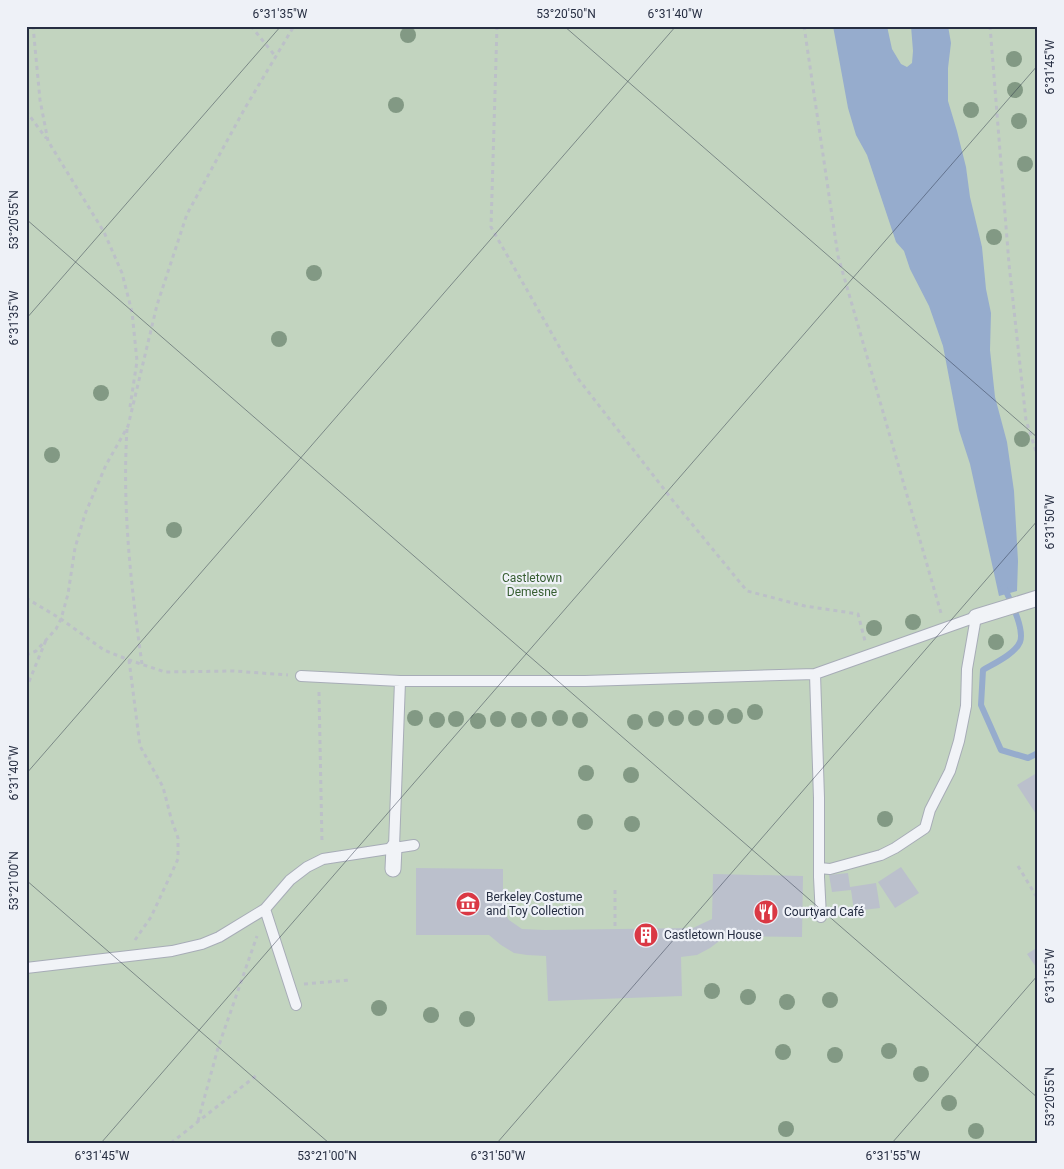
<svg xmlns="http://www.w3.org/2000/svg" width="1064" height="1169" viewBox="0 0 1064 1169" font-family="Roboto,sans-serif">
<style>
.green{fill:#c2d4bf}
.water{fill:#96accd}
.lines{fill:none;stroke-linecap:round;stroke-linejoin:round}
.stream{stroke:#96accd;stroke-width:6}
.building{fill:#bbc0cc}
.service-casing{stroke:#a7acb7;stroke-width:12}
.pedestrian-casing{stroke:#a7acb7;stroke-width:17}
.path{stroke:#bcc0c8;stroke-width:3;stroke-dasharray:4 4;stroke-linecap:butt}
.service{stroke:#f1f3f7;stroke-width:10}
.pedestrian{stroke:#f1f3f7;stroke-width:15}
.tree{fill:#829984}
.ticks{fill:none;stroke:#262e42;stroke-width:1;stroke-opacity:0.45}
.labels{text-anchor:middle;stroke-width:4.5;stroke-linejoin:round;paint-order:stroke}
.park-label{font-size:12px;fill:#375e32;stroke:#eef1f7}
.poi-label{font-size:12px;fill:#262e42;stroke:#eef1f7;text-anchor:start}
.neatline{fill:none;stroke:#262e42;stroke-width:2}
.ticks-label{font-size:12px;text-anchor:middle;fill:#262e42}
</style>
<rect width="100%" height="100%" fill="#dee2e9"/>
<path class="green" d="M26 26H1038V1143H26Z"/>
<path class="water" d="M833 26H887L892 49 901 64 907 67 912 63 913 51 911 26H948L951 43 948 68V101L957 131 966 167 970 197 982 247 986 289 991 313 990 350 995 397 1007 442 1014 491 1018 561 1017 591 999 596 970 464 959 430 943 346 929 306 910 269 904 251 896 242 867 155 856 135 848 108Z"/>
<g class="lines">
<path class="stream" d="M1004 587C1010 600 1025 629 1020 642 1015 654 993 664 983 670L981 705 1001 750 1028 758 1038 753"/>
</g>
<path class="building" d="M1035 774 1038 778V817L1017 785Z
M901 867 919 893 895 908 878 882Z
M416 868 503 869V911L509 920 522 929 545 930 693 928 712 919 713 874 803 876 802 937 726 936 710 948 697 955 681 957 682 996 548 1001 546 956 527 955 514 953 501 945 489 935H416Z
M848 873 850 887 876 883 880 908 854 911 851 890 832 892 829 875Z
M1038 947V970L1027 954Z"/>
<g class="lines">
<defs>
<path id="service" d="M815 674 819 798V877L821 917
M301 676 400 681H585L815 674 976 617
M394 847 400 681
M819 868 830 869 881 855 895 848 925 828 930 810 950 771 959 741 966 706 967 669 976 617
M265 909 296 1005
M26 968 172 951 202 944 219 937 265 909 290 880 307 867 323 859 414 845"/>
<path id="pedestrian" d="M976 617 1038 598
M393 869 394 847"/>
</defs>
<use href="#service" class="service-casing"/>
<use href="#pedestrian" class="pedestrian-casing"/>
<path class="path" d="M33 26 40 100 48 141 104 232 122 273 132 312 137 361 130 407
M251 26 276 57
M497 26 491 227 576 376 674 502 747 591 805 606 858 614 865 641
M804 26 838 256 941 613
M990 26 1009 264 1026 420 1038 458
M26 111 46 138
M127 429C122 508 131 586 142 664
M26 598 61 619 104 650 129 660 165 672 234 671 288 675
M26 655 36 651 56 629 61 619 68 594 75 548 85 514 106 465 128 426 157 305 187 214 245 108 294 26
M129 660 140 746 163 787 171 818 178 838V859L151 917 135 940
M26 689 46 640
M319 692 322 843
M1018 866 1038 899
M615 890V929
M304 984 350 980
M198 1121 218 1048 257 936
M171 1143 257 1075"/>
<use href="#service" class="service"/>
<use href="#pedestrian" class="pedestrian"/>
</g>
<g class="tree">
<circle cx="408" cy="35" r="8"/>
<circle cx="1014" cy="59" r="8"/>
<circle cx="1015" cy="90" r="8"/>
<circle cx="396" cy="105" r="8"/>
<circle cx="971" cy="110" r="8"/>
<circle cx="1019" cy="121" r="8"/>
<circle cx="1025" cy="164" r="8"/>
<circle cx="994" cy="237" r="8"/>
<circle cx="314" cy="273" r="8"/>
<circle cx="279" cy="339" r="8"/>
<circle cx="101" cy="393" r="8"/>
<circle cx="1022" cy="439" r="8"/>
<circle cx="52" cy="455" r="8"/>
<circle cx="174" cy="530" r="8"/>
<circle cx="913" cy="622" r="8"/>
<circle cx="874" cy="628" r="8"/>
<circle cx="996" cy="642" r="8"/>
<circle cx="755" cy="712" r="8"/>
<circle cx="735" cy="716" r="8"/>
<circle cx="716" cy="717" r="8"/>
<circle cx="415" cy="718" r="8"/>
<circle cx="560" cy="718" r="8"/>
<circle cx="676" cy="718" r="8"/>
<circle cx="696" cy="718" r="8"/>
<circle cx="456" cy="719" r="8"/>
<circle cx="498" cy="719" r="8"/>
<circle cx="539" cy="719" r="8"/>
<circle cx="656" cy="719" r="8"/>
<circle cx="437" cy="720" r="8"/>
<circle cx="519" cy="720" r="8"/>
<circle cx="580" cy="720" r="8"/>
<circle cx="478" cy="721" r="8"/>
<circle cx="635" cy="722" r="8"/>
<circle cx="586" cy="773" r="8"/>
<circle cx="631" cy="775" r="8"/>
<circle cx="885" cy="819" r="8"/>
<circle cx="585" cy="822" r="8"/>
<circle cx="632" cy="824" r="8"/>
<circle cx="712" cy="991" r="8"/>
<circle cx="748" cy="997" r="8"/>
<circle cx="830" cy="1000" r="8"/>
<circle cx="787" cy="1002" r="8"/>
<circle cx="379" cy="1008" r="8"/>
<circle cx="431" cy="1015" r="8"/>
<circle cx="467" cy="1019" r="8"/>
<circle cx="889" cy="1051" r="8"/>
<circle cx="783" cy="1052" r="8"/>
<circle cx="835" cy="1055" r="8"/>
<circle cx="921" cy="1074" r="8"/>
<circle cx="949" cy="1103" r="8"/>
<circle cx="786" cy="1129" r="8"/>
<circle cx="976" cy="1131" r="8"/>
</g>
<path class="ticks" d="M564 26 1038 438M26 219 1038 1098M26 319 281 26M26 774 676 26M26 880 329 1143M101 1143 1038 65M497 1143 1038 520M892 1143 1038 975"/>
<defs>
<symbol id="museum-disc" viewBox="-11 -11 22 22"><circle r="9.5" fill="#da3844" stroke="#eef1f7"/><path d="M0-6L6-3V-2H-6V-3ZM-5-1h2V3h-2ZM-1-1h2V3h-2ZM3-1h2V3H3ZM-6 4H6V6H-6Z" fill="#fff"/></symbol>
<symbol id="restaurant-disc" viewBox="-11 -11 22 22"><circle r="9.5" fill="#da3844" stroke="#eef1f7"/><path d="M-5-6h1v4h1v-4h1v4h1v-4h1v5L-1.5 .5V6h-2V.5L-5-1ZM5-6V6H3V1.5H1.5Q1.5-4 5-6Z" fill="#fff"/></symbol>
<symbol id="building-disc" viewBox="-11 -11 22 22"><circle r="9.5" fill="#da3844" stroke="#eef1f7"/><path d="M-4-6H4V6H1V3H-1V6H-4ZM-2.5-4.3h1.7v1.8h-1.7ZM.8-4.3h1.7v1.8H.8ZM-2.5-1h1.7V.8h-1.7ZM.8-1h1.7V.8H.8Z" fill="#fff"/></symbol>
</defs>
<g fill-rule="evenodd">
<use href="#museum-disc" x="454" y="890" width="28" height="28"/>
<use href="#restaurant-disc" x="752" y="898" width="28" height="28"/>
<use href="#building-disc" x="632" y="921" width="28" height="28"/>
</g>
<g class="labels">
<g class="park-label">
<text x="532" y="582">Castletown<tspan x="532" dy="14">Demesne</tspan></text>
</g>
<g class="poi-label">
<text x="486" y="901">Berkeley Costume<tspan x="486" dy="14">and Toy Collection</tspan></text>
<text x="784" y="916">Courtyard Café</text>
<text x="664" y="939">Castletown House</text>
</g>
</g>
<rect width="1064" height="1169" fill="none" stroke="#eef1f7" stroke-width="55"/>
<rect x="28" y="28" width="1008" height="1114" class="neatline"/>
<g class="ticks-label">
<text x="280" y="18">6°31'35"W</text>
<text x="566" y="18">53°20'50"N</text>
<text x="675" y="18">6°31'40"W</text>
<text transform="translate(1050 67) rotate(-90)" y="4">6°31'45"W</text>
<text transform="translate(14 220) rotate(-90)" y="4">53°20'55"N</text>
<text transform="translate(14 318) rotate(-90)" y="4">6°31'35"W</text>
<text transform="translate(1050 522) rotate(-90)" y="4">6°31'50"W</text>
<text transform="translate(14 773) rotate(-90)" y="4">6°31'40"W</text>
<text transform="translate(14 881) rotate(-90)" y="4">53°21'00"N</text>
<text transform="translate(1050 976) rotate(-90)" y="4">6°31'55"W</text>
<text transform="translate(1050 1097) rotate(-90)" y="4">53°20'55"N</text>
<text x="102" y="1160">6°31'45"W</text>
<text x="327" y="1160">53°21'00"N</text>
<text x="498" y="1160">6°31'50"W</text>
<text x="893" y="1160">6°31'55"W</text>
</g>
</svg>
